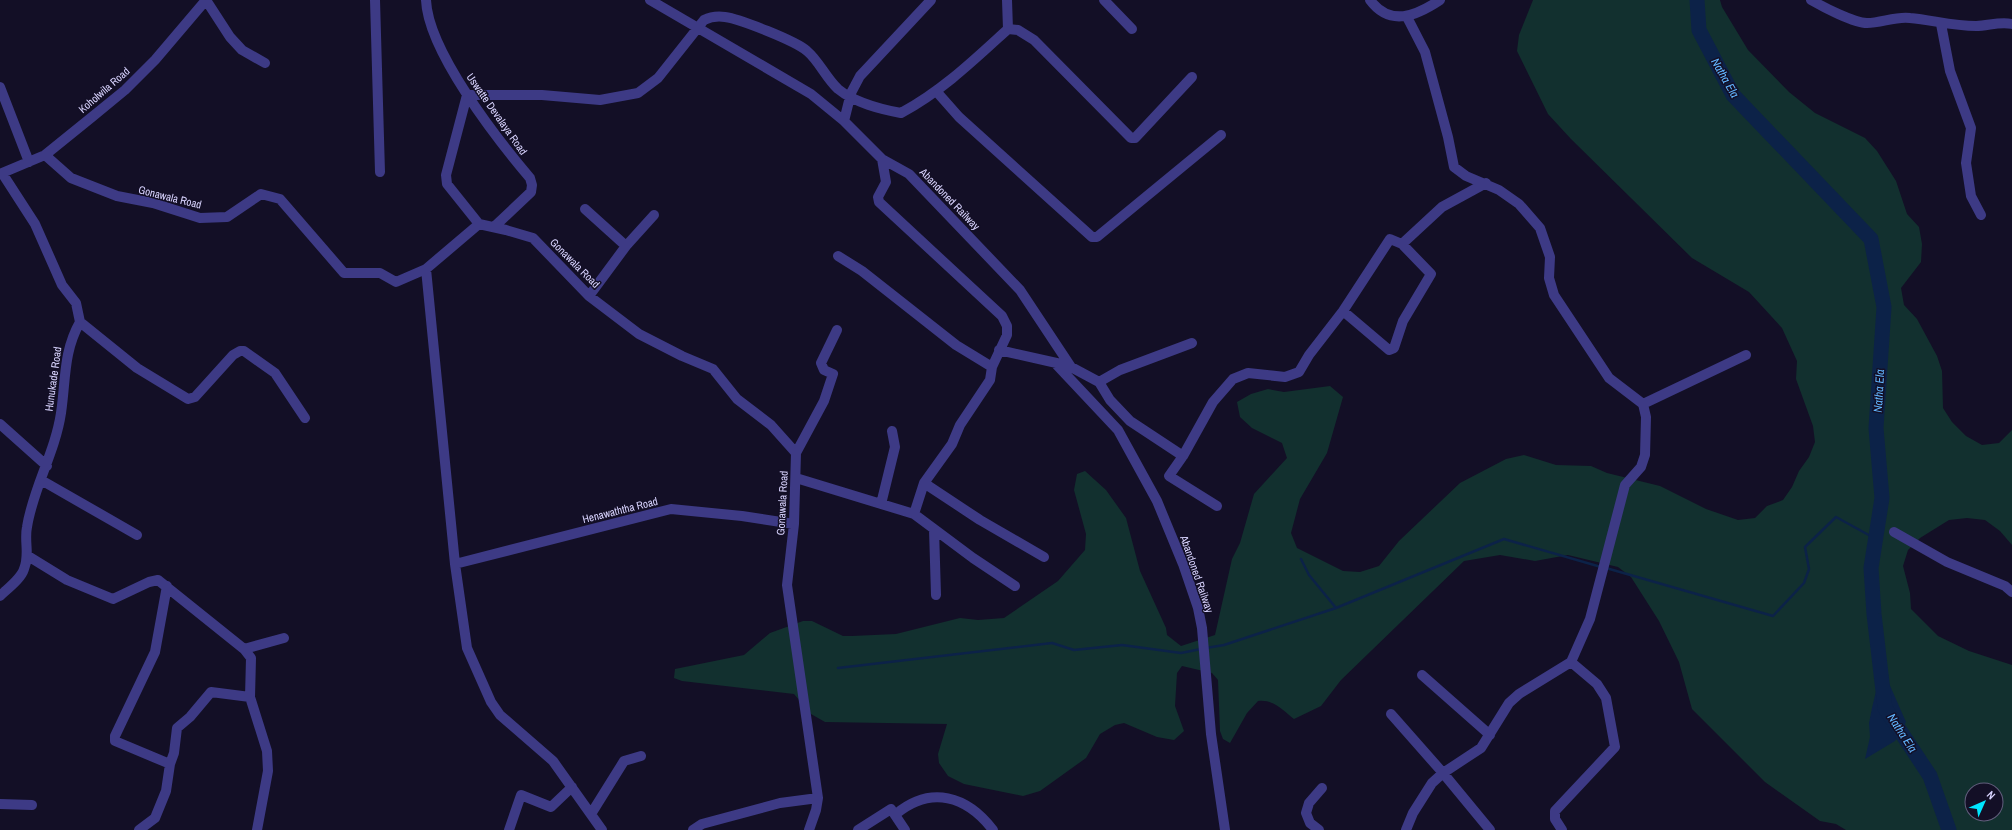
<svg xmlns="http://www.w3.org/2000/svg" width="2012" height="830" viewBox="0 0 2012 830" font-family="'Archivo Narrow',sans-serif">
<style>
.green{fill:#12302f;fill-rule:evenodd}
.water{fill:#0c2248}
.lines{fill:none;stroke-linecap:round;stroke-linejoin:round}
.stream{stroke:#0c2248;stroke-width:2.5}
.river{stroke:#0c2248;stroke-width:15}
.minor{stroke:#3d3a85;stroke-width:10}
.labels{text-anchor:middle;stroke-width:3;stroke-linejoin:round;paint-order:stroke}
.street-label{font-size:11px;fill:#d9d4ff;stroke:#130f26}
.water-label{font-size:12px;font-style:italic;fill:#62b6ff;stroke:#130f26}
</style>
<rect width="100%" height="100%" fill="#130f26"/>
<path class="green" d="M1533 0H1720L1722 7 1748 50 1789 92 1815 113 1865 138 1877 151 1896 181 1907 214 1919 227 1922 244 1921 262 1901 288 1904 305 1917 319 1937 356 1942 371 1943 408 1952 422 1966 436 1982 445 1999 443 2012 430V545L2000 531 1985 520 1967 518 1949 520 1920 538 1908 550 1903 566 1910 593 1911 609 1938 636 1969 651 2012 665V830H1846L1836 824 1820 821 1765 782 1692 709 1679 662 1659 621 1631 577 1618 567 1568 555 1535 561 1500 555 1464 561 1341 680 1321 706 1294 719C1283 710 1273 699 1258 701L1247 713 1230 743 1223 739 1220 731 1218 680 1212 673 1182 666 1177 673 1175 706 1184 731 1174 740 1157 737 1124 723 1115 725 1100 734 1086 758 1040 791 1023 796 964 784 948 776 939 763 938 754 947 724 825 722 811 714 794 694 682 681 674 678 675 669 744 655 770 633 803 621H812L843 636H852L896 634 960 618 978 620 1004 618 1058 581 1085 550 1086 534 1074 490 1077 474 1085 471 1106 490 1126 518 1140 571 1166 628 1167 635 1181 646 1215 635 1232 559 1240 543 1254 494 1287 458 1282 443 1252 428 1240 417 1237 402 1251 394 1268 389 1284 392 1330 386 1343 397 1327 453 1300 499 1291 533 1297 548 1343 571 1360 572 1379 566 1399 541 1460 483 1506 459 1524 455 1556 465 1591 466 1607 473 1660 486 1706 509 1738 520 1755 518 1767 506 1783 500 1792 487 1799 471 1809 457 1815 442 1813 426 1796 379 1797 361 1782 328 1749 292 1692 258 1571 139 1548 114 1517 51 1519 35ZM1972 790H1996V814H1972Z"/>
<path class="water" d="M1884 672 1906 722 1895 741 1865 759 1870 737 1869 723 1872 708 1879 679Z"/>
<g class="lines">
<path class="stream" d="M1301 559 1309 575 1336 608
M1606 568 1773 616 1804 583 1809 569 1805 547 1836 517 1876 539
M1206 648 1224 645 1336 608 1504 539 1601 567
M838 668 1052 643 1074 650 1122 645 1181 653 1201 649"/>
<path class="river" d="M1697 0 1699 30 1733 95 1871 239 1884 307 1876 428 1882 498 1871 568 1874 614 1885 708 1930 776 1949 830"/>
<path class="minor" d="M206 0 230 37 242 50 265 63
M375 0 380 172
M426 0C428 51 497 139 530 178L532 185 531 192 494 227
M650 0 811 94 844 121 882 159 909 174 1020 290 1071 367 1099 382 1110 400 1130 421 1183 456 1213 402 1233 379 1248 373 1285 377 1299 372 1309 355 1343 311 1390 239 1402 244 1442 207 1486 183
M1104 0 1132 29
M1370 0C1390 27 1416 16 1440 0
M1811 0C1823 7 1854 23 1867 23 1881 23 1896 16 1910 18 1932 20 1953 26 1976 26 1988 26 2000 21 2012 24
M1941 24 1950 71 1971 128 1966 163 1971 196 1981 215
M1008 29 1018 30 1034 40 1131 138H1135L1192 77
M0 87 29 162
M936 91 959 117 1092 237H1097L1221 135
M844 121 851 93 860 76 931 0
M45 155 71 178 117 196 153 203 200 218 227 217 261 194 280 199 344 273H380L396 282 426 269 479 224 506 230 533 238 589 296 639 334 682 356 713 369 737 399 771 425 796 453 794 524 787 585 818 798 816 810 809 830
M0 174 45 155 92 117 125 90 155 60 206 0
M585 209 626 246 589 296
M479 224 447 184 446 175 467 95H542L600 100 638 93 658 78 704 20C710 17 718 16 725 17 740 19 796 41 807 51 819 61 826 78 838 89 855 103 880 109 901 113 942 91 974 60 1008 29L1007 0
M626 246 654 215
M838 256 862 271 956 345 992 367
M426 269 455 564 467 648 491 702 500 715 553 761 602 830
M1343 311 1389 350 1394 348 1403 321 1431 274 1402 244
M80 322 137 368 188 399 195 397 233 355 240 351H244L275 373 305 418
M999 350 1061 364
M1055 363 1118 430 1157 501 1183 564 1198 608 1202 628 1211 734 1225 830
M1099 382 1120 370 1192 343
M1643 404 1746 355
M0 424 47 466
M796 453 824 401 833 374 824 370 821 363 837 330
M1183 456 1169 476 1217 506
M796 478 914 514 924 483 952 444 960 425 990 380 992 367 1007 335V326L1002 316 879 202 878 197 886 182 882 159
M41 480 137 535
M924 483 980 520 1044 557
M881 504 895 447 892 431
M914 514 973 558 1015 586
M934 529 936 595
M1894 532 1947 562 2005 586 2012 592
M28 556 67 580 113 599 149 582 158 580 244 649 251 658 250 697 267 751 268 771 257 830
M455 564 671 509 742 516 794 524
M0 596C7 589 21 579 24 569 30 555 24 541 27 527 33 488 55 453 61 413 66 380 63 352 80 322L76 303 62 285 35 224 2 173
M244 649 284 638
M1422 675 1490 735
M1391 714 1443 773 1490 830
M170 764 174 753 177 728 190 717 211 692 250 697
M0 804 32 805
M591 814 624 761 641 756
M896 814C931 785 967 796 993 830
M139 830 155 818 166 791 170 764 115 741V736L155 652 167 586
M509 830 521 795 551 807 572 787
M693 830 702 824 780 803 818 798
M858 830 891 809 905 830
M1319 830 1310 823 1306 813 1309 803 1322 788
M1406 830 1413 813 1432 783 1443 773 1481 748 1509 703 1519 694 1571 662 1590 619 1625 485 1641 467 1645 455 1646 417 1643 404 1609 378 1554 295 1549 278 1550 257 1540 228 1519 204 1499 190 1466 176 1454 167 1448 137 1425 52 1407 17
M1562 830 1555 819V811L1615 747 1606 698 1597 684 1571 662"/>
</g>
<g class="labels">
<g class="street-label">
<text transform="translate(104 90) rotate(-41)" y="4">Koholwila Road</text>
<text transform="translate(497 114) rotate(55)" y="4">Uswatte Devalaya Road</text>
<text transform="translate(170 197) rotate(14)" y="4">Gonawala Road</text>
<text transform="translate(950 199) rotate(46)" y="4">Abandoned Railway</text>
<text transform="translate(575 263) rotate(45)" y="4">Gonawala Road</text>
<text transform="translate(53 379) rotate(-82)" y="4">Hunukade Road</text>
<text transform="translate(782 503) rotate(-87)" y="4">Gonawala Road</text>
<text transform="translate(620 510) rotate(-14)" y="4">Henawaththa Road</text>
<text transform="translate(1197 574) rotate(71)" y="4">Abandoned Railway</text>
</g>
<g class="water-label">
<text transform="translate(1725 78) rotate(60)" y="4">Natha Ela</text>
<text transform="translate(1879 391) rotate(-87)" y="4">Natha Ela</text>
<text transform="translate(1902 733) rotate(57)" y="4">Natha Ela</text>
</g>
</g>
<g transform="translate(1984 802) rotate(45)"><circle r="19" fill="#130f26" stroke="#625e7d"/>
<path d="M0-3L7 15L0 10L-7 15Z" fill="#00e5ff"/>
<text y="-6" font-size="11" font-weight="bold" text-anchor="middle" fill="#d9d4ff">N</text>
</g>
</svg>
